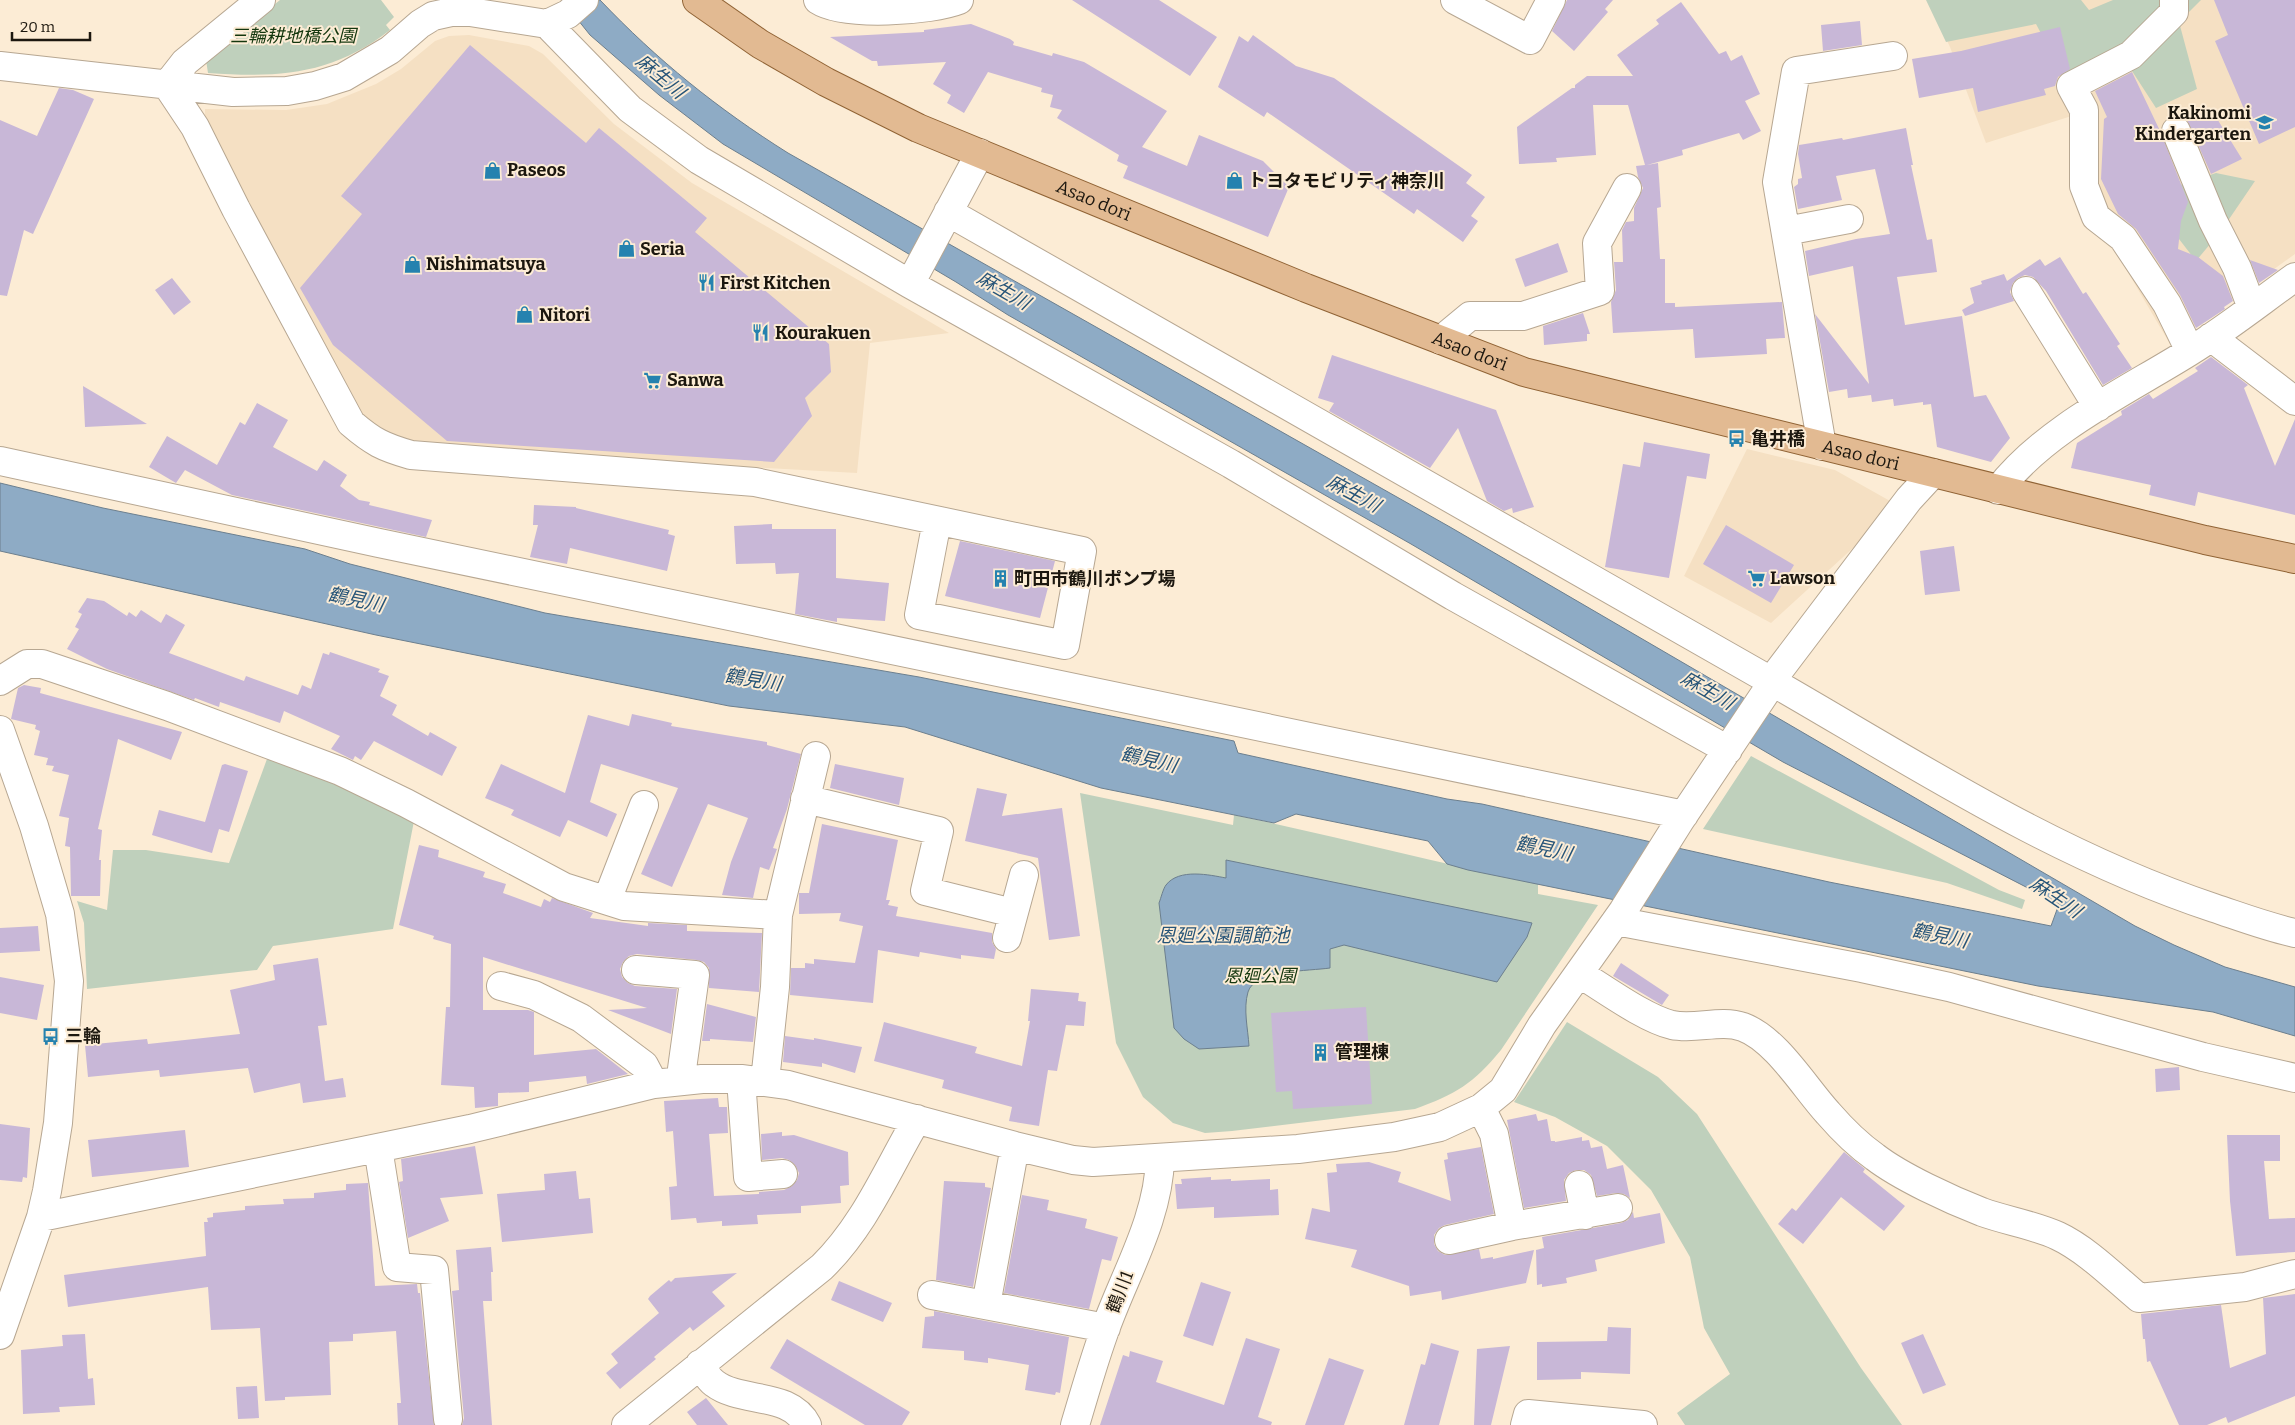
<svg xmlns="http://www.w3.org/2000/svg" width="2295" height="1425" viewBox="0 0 2295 1425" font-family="Bitter,'Noto Sans JP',serif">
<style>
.built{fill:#f5e0c3}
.green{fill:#bfd0bc}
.water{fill:#8eabc5;stroke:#6c7f8e}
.building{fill:#c8b7d7}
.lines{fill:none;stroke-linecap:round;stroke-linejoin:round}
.minor-casing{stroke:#b7a792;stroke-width:30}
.major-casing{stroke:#906335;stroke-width:30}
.minor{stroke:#fff;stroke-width:28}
.major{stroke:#e2ba92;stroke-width:28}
.labels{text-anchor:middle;stroke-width:4;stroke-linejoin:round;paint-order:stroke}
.park-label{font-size:18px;font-style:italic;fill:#14370e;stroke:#fcecd5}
.poi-label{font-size:18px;font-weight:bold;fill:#1c170f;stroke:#fcecd5;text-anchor:start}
.street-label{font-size:18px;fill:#1c170f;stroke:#fcecd5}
.water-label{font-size:19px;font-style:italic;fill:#265478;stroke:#fcecd5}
</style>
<rect width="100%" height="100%" fill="#fcecd5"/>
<path class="built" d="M1928 0H2295V254L2170 344 2116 252 2090 230 2074 189 2078 114 1986 143 1950 47Z
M469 35 529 46 543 54 614 124 692 183 949 333 870 343 857 473 411 448 361 417 266 240 205 117V109L286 110 327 104 376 84 401 69 435 41 449 36Z
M1747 449 1835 470 1899 506 1771 623 1684 576Z"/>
<path class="green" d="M280 0H381L394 17 386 25 390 30C332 75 279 78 208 73L206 60Z
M1926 0H2081L2089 10 2113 0H2201L2179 22 2197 89 2156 108 2121 54 2068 84 2036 24 1946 42Z
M2216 173 2255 181 2221 231 2196 261 2162 217 2180 185Z
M1751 756 1999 890 2025 900 2022 909 1947 883 1703 829Z
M267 759 355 791 414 821 393 929 273 946 257 970 87 989 84 923 77 901 107 910 113 850H146L229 863Z
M1080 793 1233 825 1234 815C1336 836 1436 863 1538 883V894L1598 905 1501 1050C1473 1084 1456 1094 1415 1109L1232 1131 1205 1133 1173 1123 1143 1097 1116 1043Z
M1567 1022 1658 1077 1697 1114 1861 1368 1902 1425H1685L1677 1413 1730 1374 1704 1328 1690 1257 1651 1190 1607 1146 1555 1117 1514 1102Z"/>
<path class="water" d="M562 0H600C657 60 718 109 788 153L1450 527 2135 926 2174 945 2225 967 2295 987V1036L2213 1012 2038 986 1468 870 1447 864 1428 841 1296 814 1274 823 1101 788 905 727 729 706 376 635 0 551V483L103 508 305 549 350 564 545 613 919 677 1234 741 1238 753 1447 799 1482 804 1829 882 2051 926 2059 904 1783 762 1411 544 1008 315 956 282 723 144 659 95 590 35Z
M1226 860 1532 923 1527 937 1497 982 1344 945 1330 949V968C1310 971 1254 970 1248 992 1243 1009 1248 1029 1249 1046L1199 1049 1184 1039 1174 1028 1159 903C1161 898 1163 889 1166 885 1179 868 1210 875 1226 878Z"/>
<path class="building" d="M1072 0H1159L1217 37 1190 76Z
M1567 0H1613L1605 9 1608 12 1574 51 1552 31Z
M2214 0H2295V127L2259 144 2215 41 2228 35Z
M1681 2 1719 54 1726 51 1731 61 1742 55 1760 94 1745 101 1761 131 1743 140 1739 133 1682 150 1683 155 1647 165 1658 163 1661 207 1657 208 1660 259H1665V303H1675V307L1782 302 1785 338 1766 339 1767 354 1695 358 1693 329 1613 333 1611 302 1616 290 1614 262H1623L1622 230 1626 222 1634 221V208L1643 188 1638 177 1636 166 1645 165 1628 105H1593L1596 155 1556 158 1557 162 1519 164 1517 127 1572 88H1575V85L1587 76H1633L1617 55 1659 24 1656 20Z
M1860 21 1862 45 1823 51 1821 25Z
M971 24 1010 39 1014 42 1013 45 1052 56 1053 53 1084 62 1167 111 1142 147 1187 166 1199 135 1263 161 1289 187 1268 237 1123 178 1128 166 1117 161 1119 155 1057 118 1062 110 1050 107 1053 95 1041 92 1042 88 988 72 964 113 947 103 951 95 933 84 946 62 878 66 877 61H872L830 37 924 32V30Z
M2060 27 2070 69 2058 77 2055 86 2044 89 2046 95 1978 112 1973 88 1919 98 1912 59 1961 51Z
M1253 35 1296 66 1334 78 1472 175 1466 183 1485 197 1471 216 1478 221 1463 242 1417 209 1414 214 1267 112 1264 117 1218 87 1239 36 1248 42Z
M470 45 586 143 599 128 707 218 695 232 829 344 831 372 805 398 812 416 774 462 447 441 333 345 300 288 362 214 341 196Z
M2132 72 2161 133 2188 202 2181 221 2178 249 2198 257 2223 276 2233 301 2224 307 2225 309 2196 328 2180 295 2136 229 2118 214 2101 179 2104 119 2107 117 2095 91Z
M59 88 73 90 94 99 33 234 24 230 7 296 0 295V120L37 136Z
M2211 109 2242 159 2211 174 2187 120Z
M1906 128 1913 165H1911L1927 240 1932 239 1937 272 1897 277 1905 325 1962 316 1974 397 1986 395 2010 438 1991 462 1937 447 1931 404 1923 405V402L1894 406 1893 399 1872 402 1871 395 1848 398 1847 389 1829 392 1815 314 1869 384 1853 266 1809 276 1805 251 1856 239 1890 234 1875 169 1836 176 1842 200 1798 209 1794 187 1798 184V179L1802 178 1798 154 1799 145 1842 138 1843 140Z
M1558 243 1568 272 1525 287 1515 259Z
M2060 257 2083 294 2086 292 2120 344 2117 346 2132 368 2103 385 2046 291 2033 277 2025 275 2018 278 2013 283 2010 292 2014 301 1965 316 1962 310 1974 303 1970 288 1982 284 1981 281 2004 274 2007 281 2040 259 2045 266Z
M2250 260 2278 270 2259 283Z
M172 278 191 302 174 315 155 290Z
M1583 313 1590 334H1587V341L1544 345 1543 326Z
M1332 355 1496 410 1534 507 1513 513 1512 508 1504 511 1487 501 1458 428 1430 468 1329 411 1334 403 1318 398Z
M2211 357 2248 385 2244 388 2275 466 2295 419V515L2198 492 2195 506 2149 495 2151 485 2071 468 2077 443 2122 415 2121 411 2149 394 2153 399 2198 371 2195 368Z
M83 386 147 424 85 427Z
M257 403 288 420 273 447 317 471 324 460 347 475 340 486 359 500 370 502 369 505 432 520 426 537 232 495 185 470 176 483 149 467 167 436 217 465 240 422 245 425Z
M1644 442 1710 454 1706 479 1687 476 1669 578 1605 567 1623 464 1640 467Z
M534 505 576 507V508L669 530 668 534 675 536 667 571 570 548 567 564 530 557 538 525H533Z
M772 524V529H836V578L889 583 885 621 837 618V622L795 614 799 573 776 574 775 563 736 564 734 526Z
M1726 525 1794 565 1771 603 1703 564Z
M960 541 1055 561 1040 618 945 596Z
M1954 546 1960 591 1925 595 1920 551Z
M87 598 104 601 127 616 129 612 136 617 141 610 161 623 166 614 185 625 169 653 244 681 246 676 298 695 302 685 311 689 323 653 329 655 330 652 380 669 378 672 389 676 380 696 397 705 392 715 428 736 430 732 457 747 442 776 374 741 361 760 355 756 353 760 331 749 340 736 284 711 280 723 220 702 219 707 195 698 194 700 107 669 67 649 79 629 75 627 82 614 78 612Z
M24 685 41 688 40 693 182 732 171 760 118 739 98 829 102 830 99 860H101L100 896H71L70 847 65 846 69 818 59 816 69 775 52 771 54 766 46 765 48 758 34 755 40 731 35 729 36 725 11 719 18 688Z
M632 714 672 723 671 726 767 742V745L801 754 787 809 773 848 777 849 769 870 760 867 753 898 722 895 731 862 748 818 708 804 672 887 641 874 678 788 601 764 590 802 617 814 607 837 568 820 560 837 511 815 514 810 485 798 501 764 565 793 588 715 629 726Z
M225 764 248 771 229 832 219 829 212 853 152 835 159 810 205 822 222 765Z
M835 764 904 778 899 805 830 788Z
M977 788 1007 794 1002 816 1062 808 1080 936 1049 940 1038 858 965 841Z
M822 824 898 840 886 900H890L888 905 898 907 896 916 992 933V942L996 949 994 959 961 955V959L920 952 919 957 878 950 873 1003 790 995 791 968H805V963L814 964V959L855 963 863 926 839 921 841 913 799 914V893H809Z
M419 845 439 850 438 857 485 872 483 877 506 884 503 893 541 907 544 899 550 902 552 898 593 913 590 918 648 926V923L687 925V931L762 933 759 992 709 988V968L704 962 697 960 637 954 629 956 623 962 620 969 622 977 628 983 635 986 677 989 671 1034 608 1010 647 1008 483 957V1010H528L534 1012V1055L596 1049 628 1074 587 1084 586 1076 529 1082V1092L498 1093V1106L475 1108 474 1087 441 1085 446 1007H450L451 944 433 939 434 936 399 925Z
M38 926 40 951 0 953V928Z
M318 958 327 1025 318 1026 325 1081 343 1078 346 1097 303 1103 300 1083 254 1093 248 1068 160 1077 159 1070 88 1077 85 1045 147 1039 148 1044 240 1034 230 990 275 980 273 965Z
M1621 963 1669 995 1662 1005 1613 976Z
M0 977 44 985 37 1020 0 1013Z
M1031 989 1079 993 1078 1001 1086 1002 1084 1026 1066 1025 1057 1071 1048 1070 1039 1126 1009 1121 1012 1107 942 1088 944 1080 874 1061 884 1022 977 1047 975 1053 1022 1066 1030 1021H1028Z
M707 1004 756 1017 753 1042 710 1039V1041H702Z
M1366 1007 1372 1104 1293 1109 1292 1091 1276 1092 1271 1013Z
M785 1036 814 1040V1038L862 1047 855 1073 822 1063V1067L783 1062Z
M2179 1067 2180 1090 2156 1092 2155 1069Z
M718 1098 719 1107H727L728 1133 709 1134 714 1196 759 1194V1192L784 1190 792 1186 797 1180 799 1173 795 1165 789 1160 782 1158 762 1160 761 1134 782 1132V1136L794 1135 848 1152 849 1185 840 1186 841 1203 801 1206V1213L757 1215 758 1224 722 1226V1221L697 1223 696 1218 671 1220 669 1187 677 1186 673 1131 666 1132 664 1101Z
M1536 1114 1538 1121 1547 1119 1551 1141H1555V1142L1582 1137V1141L1589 1140 1591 1148 1602 1146 1607 1169 1623 1165 1630 1198 1624 1194 1616 1193 1597 1196 1591 1175 1584 1170H1576L1569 1173 1564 1180 1566 1201 1524 1208 1507 1120Z
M0 1124 30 1128 27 1178 23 1177 22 1182 0 1180Z
M185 1130 189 1167 92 1177 88 1140Z
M2227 1135H2280V1161H2264L2269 1219 2295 1218V1252L2236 1256 2230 1201Z
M475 1146 483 1194 440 1198 449 1221 408 1238 399 1182 403 1181 401 1159Z
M1481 1147 1494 1214 1445 1225 1439 1228 1434 1235V1244L1438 1251 1445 1255 1479 1249 1481 1259 1493 1257V1259L1534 1250 1526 1283 1442 1300 1441 1291 1410 1296 1409 1286 1351 1267 1357 1250 1305 1239 1312 1208 1330 1212 1327 1173 1337 1172 1336 1164 1369 1162 1401 1172 1398 1182 1451 1201 1444 1160 1448 1159 1447 1153Z
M1844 1152 1865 1169 1863 1172 1905 1206 1884 1231 1841 1197 1803 1244 1778 1224 1792 1208 1796 1211Z
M576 1171 579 1199 590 1198 593 1233 502 1242 497 1194 545 1190 544 1174Z
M1211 1177V1180L1231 1179V1181L1270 1179V1190L1278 1189 1279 1215 1214 1218V1207L1177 1209 1175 1184H1182L1181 1179Z
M944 1181 985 1183V1187L991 1188 973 1287 936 1280Z
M368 1183 375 1286 417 1284 418 1293H420L434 1425H398L397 1403H401L396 1331 353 1334V1341L329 1342 331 1395 285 1397V1400L265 1401 260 1328 211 1330 208 1287 68 1307 64 1275 206 1256 204 1222H208L207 1218 213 1217V1213L245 1210V1206L284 1204 283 1199 314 1198V1193L346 1190V1184Z
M1022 1195 1049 1200 1047 1210 1087 1219 1085 1228 1118 1237 1111 1261 1102 1259 1089 1309 1004 1293Z
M1633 1212 1634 1218 1660 1213 1665 1243 1595 1260 1597 1271 1566 1278 1567 1283 1542 1287V1284L1537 1285 1536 1250 1544 1248 1542 1237 1621 1223 1628 1220Z
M491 1247 493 1272H491L492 1301H483L492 1425H462L464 1418 452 1291 459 1290 456 1250Z
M737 1273 712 1292 725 1306 693 1331 690 1327 654 1357 656 1359 620 1389 606 1373 618 1363 611 1354 659 1313 648 1299 650 1296 669 1280 671 1282 675 1278Z
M839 1281 892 1303 883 1322 831 1300Z
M1201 1282 1231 1292 1213 1346 1183 1336Z
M2295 1294V1396L2228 1423 2226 1417 2207 1425H2179L2150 1361 2147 1362 2145 1339H2143L2141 1314 2221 1305 2230 1368 2266 1354 2263 1298Z
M934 1311 1069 1337 1060 1393 1056 1392 1055 1395 1025 1390 1029 1365 988 1358V1363L964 1360V1351L922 1348 925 1317 934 1316Z
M1608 1327 1631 1328 1630 1374 1581 1372V1379L1537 1380V1342L1607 1341Z
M85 1334 88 1379 93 1378 95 1405 59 1407 60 1412 23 1414 21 1350 63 1346 62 1335Z
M1923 1334 1946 1385 1923 1394 1901 1343Z
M1246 1338 1280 1349 1258 1417 1272 1422 1271 1425H1100L1123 1355 1129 1357 1130 1351 1163 1361 1156 1382 1224 1405Z
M787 1339 910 1412 902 1425H865L770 1368Z
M1431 1343 1459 1351 1439 1425H1404L1421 1364 1425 1365Z
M1510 1346 1491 1425H1474L1477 1349Z
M1329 1358 1364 1370 1344 1425H1305Z
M257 1386 259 1418 238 1419 236 1387Z
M706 1398 728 1425H697L687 1412Z"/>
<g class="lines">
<defs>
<path id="minor" d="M818 0C844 17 931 11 959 0
M1455 0 1530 40 1551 0
M2174 0V12L2131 55 2071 86 2084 110V186L2096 217 2123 238 2167 304 2190 351
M547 24 630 109 699 160 910 284 1231 464 1453 596 1728 750
M0 66 233 92 287 91 315 86 344 77 390 50 420 24 433 16 451 12H470L547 24 568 14 584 0
M167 85 195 127 236 209 351 423C373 442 383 447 411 455L755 482 1082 551 1065 645 919 615 937 521
M167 85 185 62 261 0
M2176 131 2213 221 2237 268 2252 308
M948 212C1218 366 1488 519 1757 673 1908 759 2048 853 2214 908 2241 917 2267 927 2295 933
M1786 231 1849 219
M910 284 980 153
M2026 291 2098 407
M2211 337 2295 401
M1441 340 1470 316H1523L1600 291 1597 243 1627 188
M1822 446 1777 182 1796 71 1893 56
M0 461 379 543 1684 815
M1998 490C2045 429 2125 392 2189 352 2226 329 2260 302 2295 277
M0 681 27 664H42L167 706 340 771 406 803 564 887 624 906 778 915
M0 730 34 826 60 914 69 981 58 1123 47 1191 41 1217 0 1335
M805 799 939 831 925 891 1013 913
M607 900 644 805
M1616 921 1862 968 1949 987 2203 1057 2295 1078
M1007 938 1024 875
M636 970 695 975 682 1069 683 1080
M1580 974C1605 989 1644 1018 1672 1025 1696 1030 1720 1019 1743 1027 1776 1039 1805 1088 1828 1113 1841 1128 1858 1145 1875 1157 1901 1177 1951 1200 1982 1212 2007 1221 2034 1225 2058 1236 2086 1249 2115 1278 2139 1298L2245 1287 2295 1274
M501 986 534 995 581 1018 644 1065 654 1084
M741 1079 748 1177 783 1174
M765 1081 775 987 778 915 816 756
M1481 1108 1494 1134 1512 1226
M378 1148 397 1267 434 1270 448 1419
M1579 1185 1585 1215
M41 1217 470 1129 654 1084 702 1079H741L788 1085 1015 1146 1073 1160 1093 1162 1298 1149 1394 1137 1440 1127 1481 1108 1503 1090 1542 1025 1623 911 1679 822 1766 692 1771 681 1909 499 1933 473
M1449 1240 1512 1226 1618 1208
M932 1295 1106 1328
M986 1305 1015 1146
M700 1364C704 1370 708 1379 714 1383 741 1404 790 1391 807 1425
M626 1425 822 1267C865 1225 887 1170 917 1119
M1075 1425C1085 1392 1094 1359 1106 1327 1126 1272 1159 1217 1160 1158
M1525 1425 1528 1414 1643 1425"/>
<g id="major">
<path id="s1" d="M697 0 760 44 826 82 918 128 1306 288 1524 372 2205 540 2295 559"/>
</g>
</defs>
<use href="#minor" class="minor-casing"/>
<use href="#major" class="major-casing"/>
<use href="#minor" class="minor"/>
<use href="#major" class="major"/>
</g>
<defs>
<symbol id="school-bare" viewBox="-9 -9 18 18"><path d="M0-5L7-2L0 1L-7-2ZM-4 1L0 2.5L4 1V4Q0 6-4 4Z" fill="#2582af" stroke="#fcecd5" stroke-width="2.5" paint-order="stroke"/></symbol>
<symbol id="shop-bare" viewBox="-9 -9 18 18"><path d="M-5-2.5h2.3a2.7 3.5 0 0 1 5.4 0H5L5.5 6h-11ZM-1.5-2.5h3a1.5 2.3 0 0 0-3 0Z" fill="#2582af" stroke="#fcecd5" stroke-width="2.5" paint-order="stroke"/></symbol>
<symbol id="restaurant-bare" viewBox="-9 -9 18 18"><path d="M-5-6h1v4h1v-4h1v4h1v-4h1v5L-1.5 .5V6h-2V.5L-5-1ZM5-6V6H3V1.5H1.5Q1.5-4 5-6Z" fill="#2582af" stroke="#fcecd5" stroke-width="2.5" paint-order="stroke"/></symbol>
<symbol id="supermarket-bare" viewBox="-9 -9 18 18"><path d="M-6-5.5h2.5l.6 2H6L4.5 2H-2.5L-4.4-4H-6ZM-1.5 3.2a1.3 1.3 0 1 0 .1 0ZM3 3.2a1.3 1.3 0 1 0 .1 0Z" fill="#2582af" stroke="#fcecd5" stroke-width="2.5" paint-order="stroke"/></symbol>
<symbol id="bus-bare" viewBox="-9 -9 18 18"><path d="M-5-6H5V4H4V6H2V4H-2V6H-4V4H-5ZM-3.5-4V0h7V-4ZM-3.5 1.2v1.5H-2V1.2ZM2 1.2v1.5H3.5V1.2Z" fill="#2582af" stroke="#fcecd5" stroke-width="2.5" paint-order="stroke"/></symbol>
<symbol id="building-bare" viewBox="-9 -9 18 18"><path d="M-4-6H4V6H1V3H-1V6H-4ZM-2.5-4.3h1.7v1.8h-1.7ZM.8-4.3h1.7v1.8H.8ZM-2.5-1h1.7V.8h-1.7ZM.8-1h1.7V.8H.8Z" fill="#2582af" stroke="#fcecd5" stroke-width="2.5" paint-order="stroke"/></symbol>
</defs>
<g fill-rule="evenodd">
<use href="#school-bare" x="2252" y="110" width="25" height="25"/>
<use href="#shop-bare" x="480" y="158" width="25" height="25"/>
<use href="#shop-bare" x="1222" y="168" width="25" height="25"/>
<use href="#shop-bare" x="614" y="236" width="25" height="25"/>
<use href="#shop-bare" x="400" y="252" width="25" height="25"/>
<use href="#restaurant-bare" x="694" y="270" width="25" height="25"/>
<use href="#shop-bare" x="512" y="302" width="25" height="25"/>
<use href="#restaurant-bare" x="748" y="320" width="25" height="25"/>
<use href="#supermarket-bare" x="640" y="368" width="25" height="25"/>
<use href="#bus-bare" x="1724" y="426" width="25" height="25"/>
<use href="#supermarket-bare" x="1744" y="566" width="25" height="25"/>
<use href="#building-bare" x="988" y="566" width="25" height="25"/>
<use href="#bus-bare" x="38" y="1024" width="25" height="25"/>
<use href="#building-bare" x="1308" y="1040" width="25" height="25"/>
</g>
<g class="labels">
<g class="park-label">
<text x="293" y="42">三輪耕地橋公園</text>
<text x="1260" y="982">恩廻公園</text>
</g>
<g class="poi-label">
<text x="2251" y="119" text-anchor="end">Kakinomi<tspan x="2251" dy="21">Kindergarten</tspan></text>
<text x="507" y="176">Paseos</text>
<text x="1248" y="187">トヨタモビリティ神奈川</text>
<text x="640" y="255">Seria</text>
<text x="426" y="270">Nishimatsuya</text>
<text x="720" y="289">First Kitchen</text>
<text x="539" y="321">Nitori</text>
<text x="775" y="339">Kourakuen</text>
<text x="667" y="386">Sanwa</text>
<text x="1751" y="445">亀井橋</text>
<text x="1770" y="584">Lawson</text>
<text x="1014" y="585">町田市鶴川ポンプ場</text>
<text x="65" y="1042">三輪</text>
<text x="1335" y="1058">管理棟</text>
</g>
<g class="street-label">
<text dy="6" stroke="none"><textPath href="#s1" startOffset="446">Asao dori</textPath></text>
<text dy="6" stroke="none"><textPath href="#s1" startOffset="851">Asao dori</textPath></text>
<text dy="6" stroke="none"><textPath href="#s1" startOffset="1256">Asao dori</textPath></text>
<text transform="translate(1120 1292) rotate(-69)" y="6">鶴川1</text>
</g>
<g class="water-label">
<text transform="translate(661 76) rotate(40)" y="7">麻生川</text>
<text transform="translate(1004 290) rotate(30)" y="7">麻生川</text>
<text transform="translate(1354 493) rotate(28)" y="7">麻生川</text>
<text transform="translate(356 599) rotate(12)" y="7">鶴見川</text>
<text transform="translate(753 679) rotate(9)" y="7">鶴見川</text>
<text transform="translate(1708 690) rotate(30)" y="7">麻生川</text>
<text transform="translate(1149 759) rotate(13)" y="7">鶴見川</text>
<text transform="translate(1544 848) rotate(12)" y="7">鶴見川</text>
<text transform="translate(2056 897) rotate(34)" y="7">麻生川</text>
<text x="1223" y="942">恩廻公園調節池</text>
<text transform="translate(1940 935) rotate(12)" y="7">鶴見川</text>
</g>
</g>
<path d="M12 32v8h78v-8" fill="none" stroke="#1c170f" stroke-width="2.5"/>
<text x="20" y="32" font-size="15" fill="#1c170f" stroke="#fcecd5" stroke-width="4" paint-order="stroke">20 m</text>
</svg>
